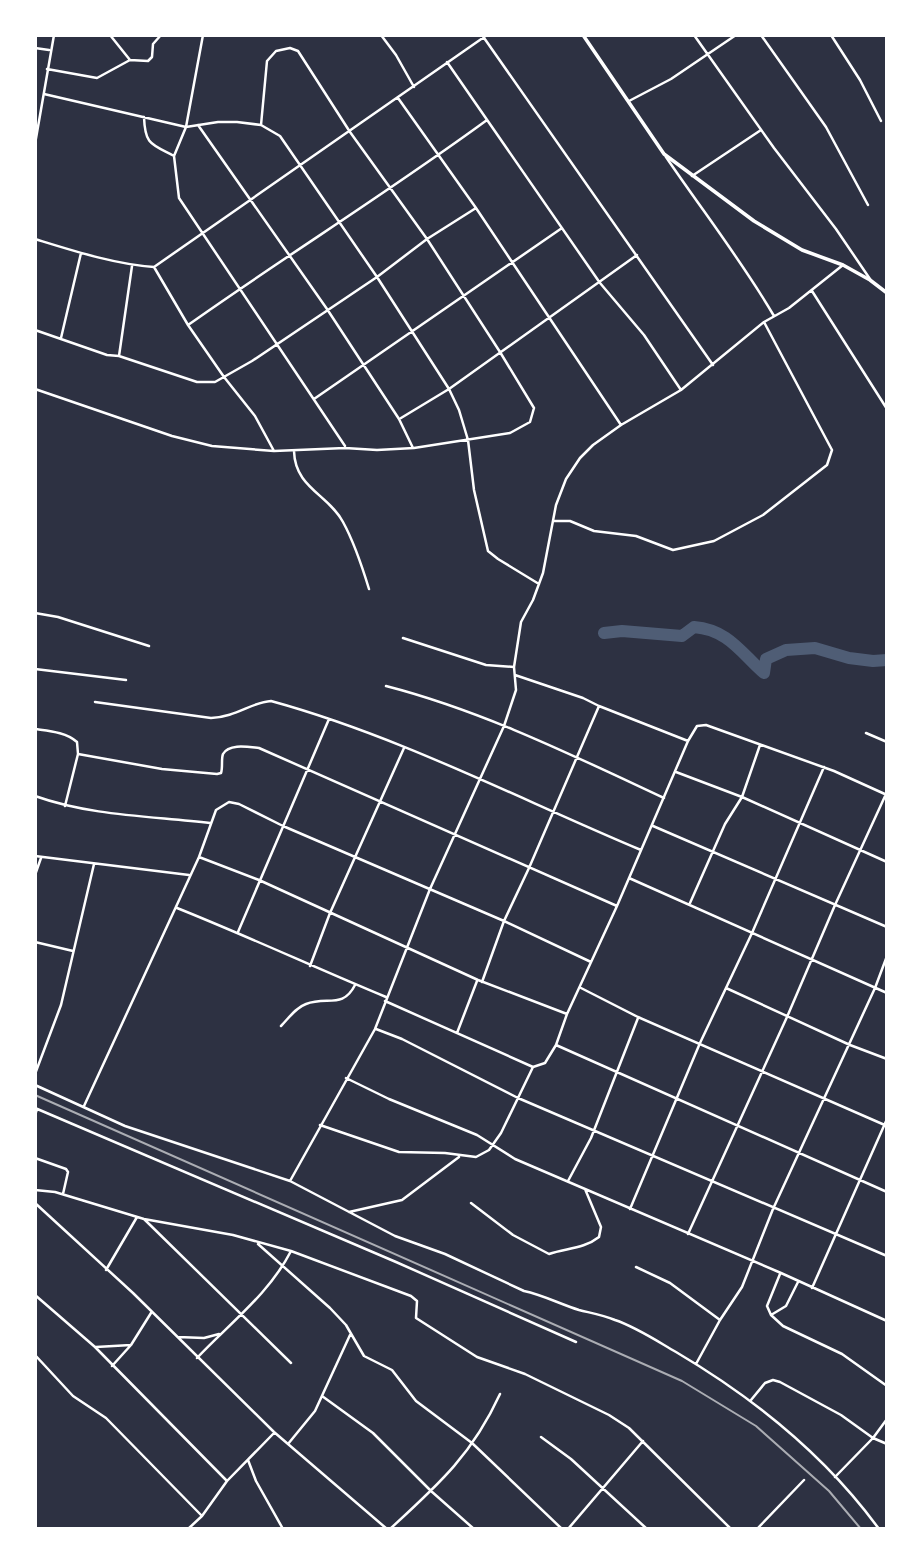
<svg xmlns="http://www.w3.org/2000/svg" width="922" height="1564" viewBox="0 0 922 1564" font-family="Barlow,sans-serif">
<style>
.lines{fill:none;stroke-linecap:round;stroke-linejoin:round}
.river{stroke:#4f5d75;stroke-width:12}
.minor{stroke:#fff;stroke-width:2.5}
.tertiary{stroke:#fff;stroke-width:3.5}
.rail{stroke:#abadb3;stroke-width:2}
</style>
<rect width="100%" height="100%" fill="#2d3142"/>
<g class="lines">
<path class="river" d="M604 633 622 631 682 636 694 627C729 630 741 653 764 673L766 659 786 650 815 648 849 658 873 661 887 660"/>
<path class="minor" d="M110 35 130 60
M203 35 186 127 174 156 179 198 345 446
M381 35 396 55 414 87
M482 35 713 365
M694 35 774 148 836 229 870 279
M761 35 826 127 868 205
M831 35 860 80 881 121
M35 48 49 50
M447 62 600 283 644 335 681 390
M47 69 97 78 130 60 148 61 152 57 153 44 161 35
M44 94 186 127 218 122H237L261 125 280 136 377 277 449 389 459 410 468 440 474 490 488 551 498 559 539 584
M398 98 476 208 621 425
M629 101 671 79 736 35
M144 117C145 145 151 144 174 156
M198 125 327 309 399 419 413 448
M35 144 54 35
M666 157C702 210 742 261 774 316
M692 176 761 130
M35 239C74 251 114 264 154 267L487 35
M154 267 188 325 224 377 255 416 274 451
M812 291 887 409
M188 325C287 255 390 191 487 120
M35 330 107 355 119 356 197 382H215L252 361 377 277 427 239 476 208
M61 338 81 253
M119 356 132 266
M35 389 172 436 212 446 274 451 345 448 377 450 414 448 510 433 530 422 534 408 500 352 427 239 350 132 298 51 290 48 276 51 267 61 261 125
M314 399 562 228
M401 418 449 389 637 255
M294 451C295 488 328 494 343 522 354 542 362 566 369 589
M554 521H570L594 531 636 536 673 550 714 541 763 515 827 465 832 450 764 322
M35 613 58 617 149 646
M403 638 486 665 514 667
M35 669 126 680
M515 675 583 698 599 706 688 741
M386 686C483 711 574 756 664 798
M95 702 211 718C236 717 252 702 271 701 399 736 519 799 641 850
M35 729C49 731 66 732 77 742L78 754 65 806
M866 733 887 742
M78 754 162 769 217 774 221 773C223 767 221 759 223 754 229 743 249 747 259 748L617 906
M676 772 742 797 887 862
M887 795 834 771 706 725 697 726 688 741 617 906 567 1014 556 1045 887 1192
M35 796C91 816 151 816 210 823
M653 826 887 927
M35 856 189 875
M199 857 216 810 229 802 239 804 283 826 504 921 591 962
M35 875 41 858
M629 878 887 993
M690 903 725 824 742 797 760 745
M177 908C247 936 316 968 386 997
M238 932 329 719
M35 942 73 951
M310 966 330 913 404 748
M482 982 504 921 529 868 599 706
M581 988 638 1017 887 1126
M726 988 850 1045 887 1059
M385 1001 533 1067 545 1063 556 1045
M281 1026C289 1018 295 1008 306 1004 327 996 343 1009 355 985
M376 1029 402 1039 518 1098 887 1256
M457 1033 477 981
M35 1074 61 1005 94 864
M346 1078 389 1099 477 1135 515 1159 781 1273 887 1321
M35 1085 125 1126 290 1181 375 1029 430 889 504 726 516 690 514 667 521 622 533 600 543 573 556 505 566 479 580 458 593 445 621 425 681 390 764 322 789 308 843 265
M84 1106 199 857 259 880 478 980 567 1014
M35 1108 396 1262 576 1342
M35 1115 37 1109
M320 1125 399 1152 445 1153 476 1157 489 1150 501 1133 533 1067
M35 1158 66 1169 68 1172 63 1194
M290 1181 395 1236 445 1254 524 1291C543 1295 560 1304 579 1310 591 1313 603 1315 615 1320 636 1327 657 1341 676 1352 754 1398 825 1455 879 1529
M568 1181 591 1138 638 1018
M35 1190 55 1192 144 1219 233 1235 291 1251 411 1296 417 1301 416 1318 477 1357 525 1374 609 1415 629 1428 731 1529
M35 1203 133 1293 274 1432 387 1529
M471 1203 513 1235 549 1254C566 1248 584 1249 599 1237L601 1227 585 1189
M630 1209 700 1043 752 933 824 767
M349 1212 402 1200 459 1157
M144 1219 291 1363
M688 1234 787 1017 835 905 886 794
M258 1244 330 1308 346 1325 364 1356 392 1370 416 1401 472 1443 562 1529
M636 1267 670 1283 720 1320
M106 1270 137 1217
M780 1274 767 1306 771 1315 783 1326 842 1354 887 1386
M812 1288 887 1119
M35 1295 95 1347 227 1481
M771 1315 786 1306 798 1282
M178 1337 204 1338 219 1334
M96 1347 131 1345
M35 1355 73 1396 106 1418 202 1516
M197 1358C230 1323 269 1294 291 1251
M696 1364 720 1320 742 1287 773 1209 875 988 887 956
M112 1366 131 1345 151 1313
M322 1396 373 1433 431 1491 474 1529
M751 1400 765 1383 773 1380 780 1382 841 1415 873 1438 887 1444
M541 1437 571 1459 647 1529
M288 1444 315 1411 350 1335
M248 1460 256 1481 283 1529
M835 1477 873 1438 887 1419
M188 1529 202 1516 227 1481 274 1433
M390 1529C438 1485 472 1455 500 1394
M568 1529 643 1441
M757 1529 804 1480"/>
<path class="tertiary" d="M583 35 664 154 754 221 802 250 843 265 870 280 887 293"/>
<path class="rail" d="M35 1095 682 1381 756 1426 829 1491 861 1529"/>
</g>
<rect width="922" height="1564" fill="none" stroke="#ffffff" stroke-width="74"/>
</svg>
